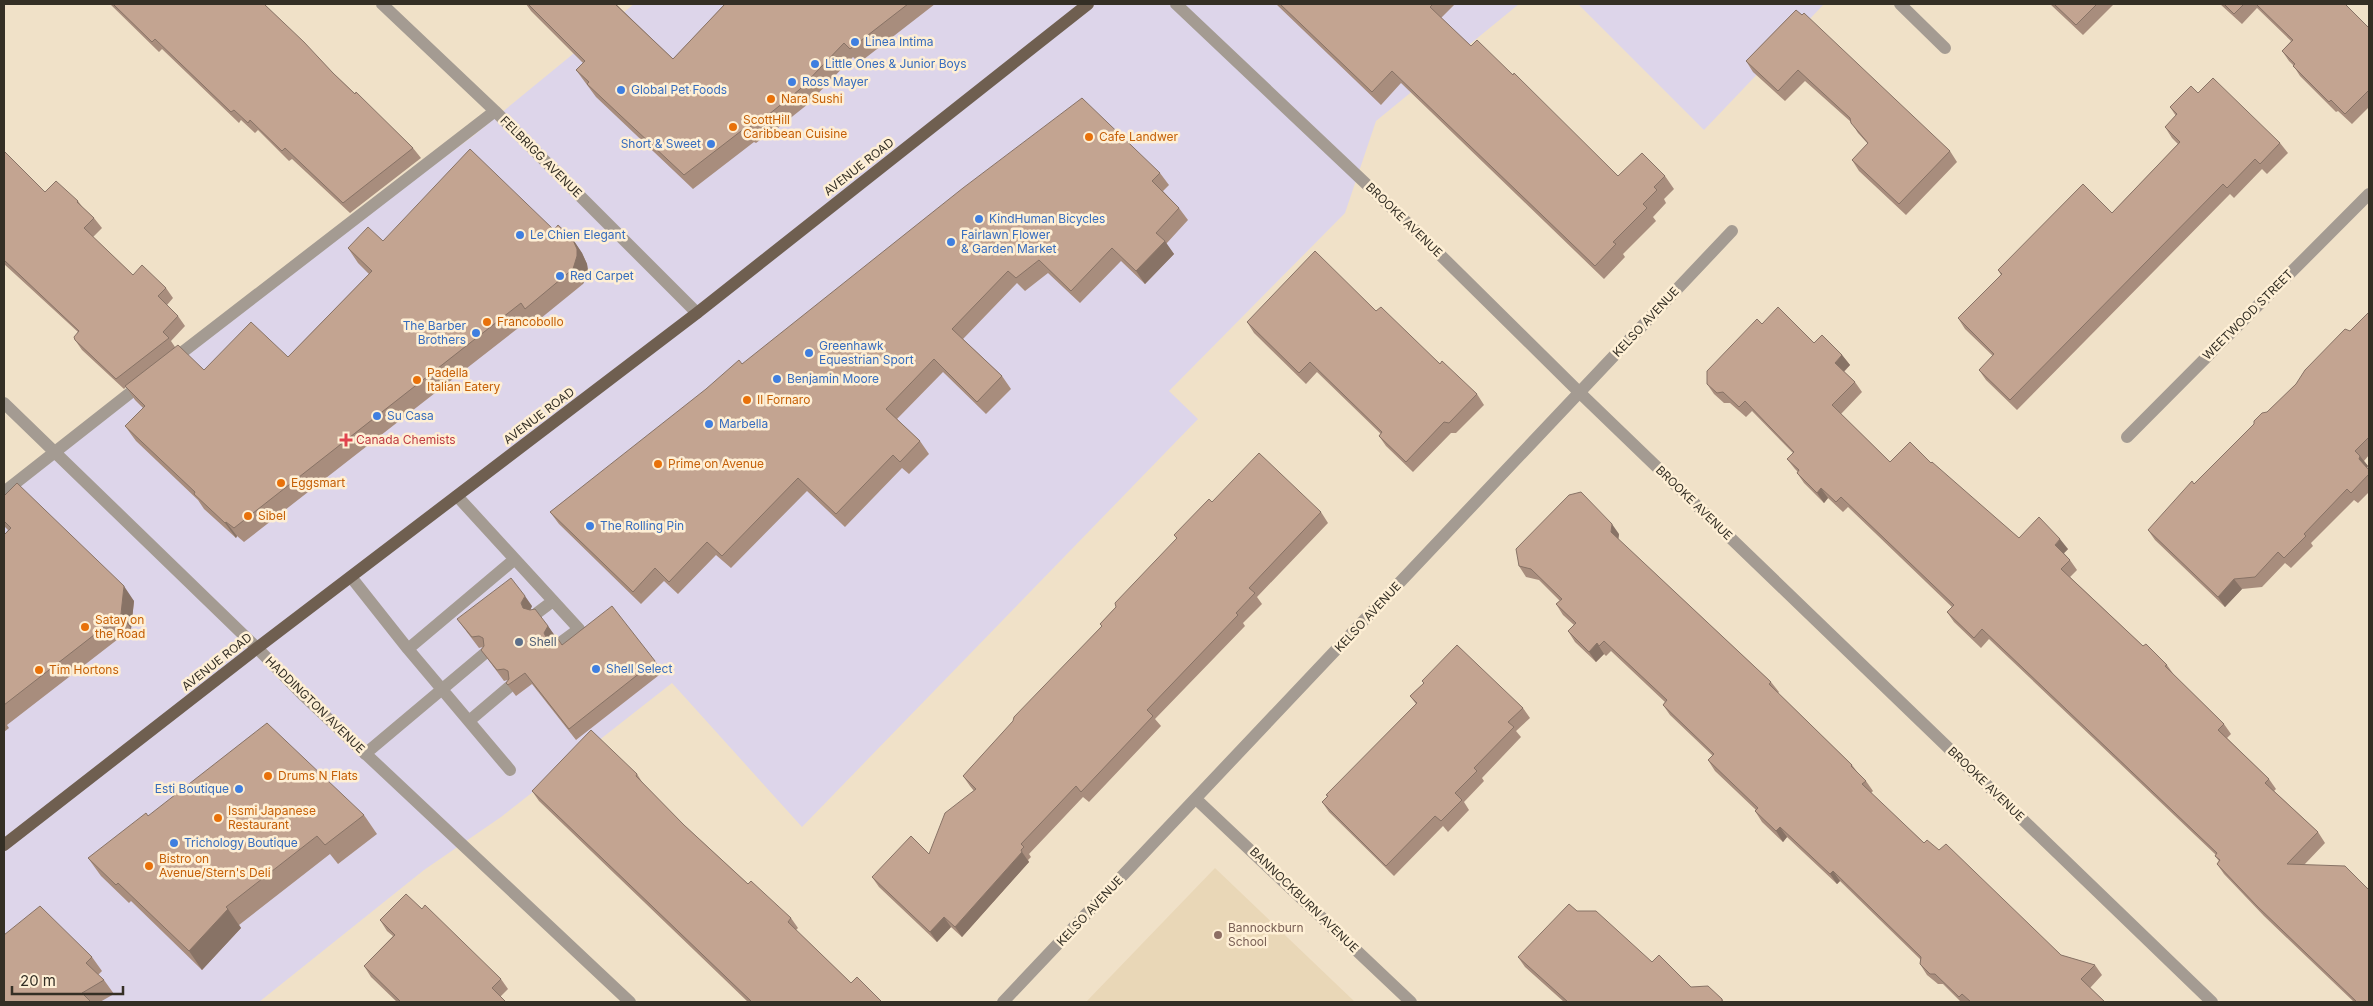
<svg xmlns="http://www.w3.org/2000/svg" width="2373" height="1006" viewBox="0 0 2373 1006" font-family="Inter,sans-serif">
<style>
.commercial{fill:#ddd5ea}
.built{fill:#e9d7b7}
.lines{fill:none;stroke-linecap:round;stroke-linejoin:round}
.minor{stroke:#a49b92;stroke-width:12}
.major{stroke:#6f5f50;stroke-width:12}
.wall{fill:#a88d7d}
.shaded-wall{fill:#887366}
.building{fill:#c3a491;stroke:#887366}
.shop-dot{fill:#3f7fe0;stroke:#feefd5;stroke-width:2}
.food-dot{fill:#e8710a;stroke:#feefd5;stroke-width:2}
.health-dot{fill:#e0444e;stroke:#feefd5;stroke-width:2}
.service-dot{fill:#5c6f8a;stroke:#feefd5;stroke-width:2}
.education-dot{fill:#8d6e63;stroke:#feefd5;stroke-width:2}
.labels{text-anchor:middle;stroke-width:5;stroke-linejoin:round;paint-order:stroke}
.shop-label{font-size:12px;fill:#366cbe;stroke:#feefd5;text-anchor:start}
.food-label{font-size:12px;fill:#c56008;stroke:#feefd5;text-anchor:start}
.street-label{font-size:12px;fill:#342f25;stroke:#feefd5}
.health-label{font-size:12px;fill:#be3a42;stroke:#feefd5;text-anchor:start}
.service-label{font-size:12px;fill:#4e5e75;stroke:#feefd5;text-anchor:start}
.education-label{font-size:12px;fill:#785e54;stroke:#feefd5;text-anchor:start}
</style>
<rect width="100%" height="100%" fill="#f0e1c8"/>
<path class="commercial" d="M634 4H1519L1376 121 1345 213 1169 391 1198 419 802 827 672 683 501 817 424 870 259 1002H4V494L66 438 473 136Z
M1578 4H1824L1704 130Z"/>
<path class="built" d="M1215 868 1355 1002H1086Z"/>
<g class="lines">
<path class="minor" d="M382 4 495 111 697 313
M1176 4 1418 233 1579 392 2212 1002
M1900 4 1945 48
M171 361 495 111
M4 403 257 648 304 696 630 1002
M2127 437 2369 194
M4 492 144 382
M457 496 579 629 560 643
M351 577 408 649 510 770
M537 613 553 601
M408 649 515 559
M469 721 509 687
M365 754 484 654
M1196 799 1411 1002
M1003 1002 1732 231"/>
<path class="major" d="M4 845 257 648 697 313 1088 4"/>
</g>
<path class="wall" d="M110 4H264L333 73 413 148 421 158 350 213 292 159 289 161 258 130 255 133 241 120 239 123 162 49 159 52Z
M526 4H616L673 59 725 4H935L859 63 853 57 808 104 778 128 777 127 756 143 754 142 693 189 596 97 576 70 583 63 531 11Z
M1276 4H1455L1441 18 1471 46 1618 176H1665L1674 189 1664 199 1666 203 1653 217 1656 221 1623 254 1625 257 1604 279 1401 83 1381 105Z
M2050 4H2114L2083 35Z
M2220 4H2345L2369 28V107L2352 124 2338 111 2336 112 2300 76 2293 65 2289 61 2282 51 2291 41 2257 8 2242 24Z
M1796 10 1950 151 1957 162 1906 215 1859 171 1852 160 1868 144 1858 133 1851 122 1805 81 1785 101 1753 72 1746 61Z
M2198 93 2280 143 2288 153 2267 174 2262 169 2234 198 2230 194 2017 410 1986 380 1979 370 1993 356 1965 329 1958 318 2001 275 1998 270 2112 213 2178 144 2172 138 2165 127 2176 116 2170 107Z
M4 151 45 192 78 201 83 208 94 218 102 228 93 237 133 275 166 288 173 298 167 305 178 316 185 326 171 341 175 347 204 370 288 357 369 274 358 263 348 248 383 241 554 230 572 238 582 253 587 264 588 271 583 284 535 323 531 318 244 542 237 536 236 538 204 509 198 500 136 441 125 426 143 408 135 400 126 387 124 389 82 350 75 340 78 332 4 264Z
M1160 173 1169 185 1163 191 1179 208 1188 220 1166 244 1174 254 1145 284 1121 261 1080 303 1048 273 1025 291 1017 283 963 339 1002 376 1011 389 986 414 943 372 897 419 920 441 929 454 909 474 902 468 845 527 807 491 731 568 716 555 678 594 664 581 641 604 559 524 550 512 742 364Z
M1376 311 1477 394 1484 405 1456 433H1451L1413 472 1386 446 1379 436 1381 434 1317 372 1306 384 1254 333 1247 322Z
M2369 312V455L2364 461 2368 466 2367 468 2369 470V492L2358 503 2354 500 2311 543 2313 546 2291 568 2285 563 2262 587 2242 589 2225 607 2155 540 2148 530Z
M1762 324 1814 343 1842 355 1850 365 1844 372 1855 382 1862 392 1841 414 1890 462 1931 463 2019 538 2068 549 2064 553 2070 560 2077 570 2070 577 2143 646 2167 665 2174 675 2224 724 2231 734 2227 738 2269 779 2276 789 2274 791 2318 832 2325 843 2304 865 2369 1002H2354L2264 916 2224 874 2217 864 2219 861 2215 856 2216 855 1989 639 1981 648 1954 622 1947 612 1952 607 1848 507 1843 512 1828 498 1824 503 1804 483 1797 473 1798 472 1795 469 1787 459 1793 453 1752 411 1746 417 1730 403H1724L1714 394 1707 384Z
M4 496 134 601 131 629 7 725 9 728 4 732V535L8 530 4 526Z
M1212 502 1321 512 1328 523 1257 597 1262 604 1243 623 1245 626 1155 719 1161 726 1089 802 1083 797 1029 854 1031 857 1028 860 1029 862 962 937 951 927 937 942 879 887 872 877 929 854 974 791 970 786 963 776 1102 626 1100 624 1116 607 1177 539 1174 535Z
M1619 534 1618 539 1771 682 1779 692 1778 693 1852 765 1858 773 1866 781 1873 791 1871 793 1924 843 1939 850 2061 955 2095 965 2102 975 2090 988 2105 1002H1961L1943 984H1938L1927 975 1920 964 1921 960 1840 881 1837 884 1787 837 1783 842 1762 822 1755 811 1756 810 1715 771 1708 760 1713 756 1670 715 1663 705 1665 702 1611 651 1606 656 1604 654 1596 662 1575 642 1568 631 1574 625 1563 615 1556 604 1560 601 1539 580 1526 577 1519 566Z
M532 606 530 610 548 626 555 636 553 640 562 645 655 661 663 672 576 740 532 684 516 696 506 683 508 680 504 681 481 650 483 647 479 648 457 619Z
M1422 681 1523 708 1530 718 1516 731 1521 737 1482 778 1484 781 1464 802 1469 810 1448 832 1443 826 1394 876 1329 812 1322 802 1416 704 1410 696 1424 683Z
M637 774 644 785 684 825 748 884 791 918 798 928 796 930 851 983 882 1002H748L539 801 532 791Z
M364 815 377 834 338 864 330 854 239 925 241 928 202 970 131 901 129 903 101 876 88 858 148 816Z
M422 909 501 979 508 989 500 997 506 1002H397L371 977 364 966 393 936 387 931 380 920Z
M1577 911 1652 962 1691 987 1722 999 1724 1002H1564L1525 967 1518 957Z
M92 957 102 971 98 975 104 980 114 994 100 1002H4Z"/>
<path class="shaded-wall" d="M572 238 582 253 587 264 588 271 583 284 573 269Z
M1165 241 1174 254 1145 284 1136 271Z
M1842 355 1850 365 1842 373 1835 363Z
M2360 456 2368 466 2366 469 2359 459Z
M1821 488 1828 498 1824 503 1817 493Z
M226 522 237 536 236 538 225 523Z
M1612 524 1619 534 1618 542 1611 532Z
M2060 539 2068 549 2062 555 2055 545Z
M2234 579 2242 589 2225 607 2218 597Z
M124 586 134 601 131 629 121 614Z
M525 596 532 606 529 613 523 608 521 603Z
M548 626 555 636 552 643 546 637 544 633Z
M1597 643 1604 654 1596 662 1589 652Z
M1780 827 1787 837 1783 842 1776 831Z
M1022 852 1029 862 962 937 955 927Z
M1833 871 1840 881 1837 884 1830 874Z
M228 909 241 928 202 970 189 951Z
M944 917 951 927 937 942 930 932Z"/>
<path class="building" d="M113 4H264L304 42 333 73 355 94 356 92 413 148 343 203 285 148 282 151 250 120 248 123 234 110 231 112 155 39 152 42Z
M528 4H615L673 59 725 4H908L850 49 844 43 799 90 768 115V113L746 130 745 128 684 175 587 84 589 82 576 70 585 61Z
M1280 4H1433L1430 7 1471 46 1477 40 1513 75 1514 73 1618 176 1642 153 1665 176 1654 187 1657 190 1643 204 1647 208 1613 242 1616 244 1595 266 1392 71 1372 92Z
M2054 4H2097L2076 25Z
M2224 4H2244L2234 14Z
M2256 4H2345L2369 28V90L2345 114 2331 100 2329 102 2293 66 2295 64 2282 51 2293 40Z
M1796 10 1802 15 1804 13 1950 151 1899 204 1852 160 1868 143 1851 123 1850 118 1798 70 1778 91 1746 61Z
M2213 78 2280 143 2260 164 2255 159 2227 188 2223 184 2010 400 1979 370 1994 354 1958 318 2002 274 1998 270 2083 184 2112 213 2180 142 2165 127 2177 114 2170 107 2191 86 2198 93Z
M1082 98 1160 173 1152 181 1179 208 1156 233 1165 241 1136 271 1112 248 1071 291 1039 260 1016 278 1008 271 952 329 1002 376 977 402 934 359 886 409 920 441 900 462 893 455 836 514 798 478 722 556 707 542 669 582 655 568 633 592 550 512 706 389 739 360 742 364 963 188Z
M470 149 554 230 558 225 572 238 577 249V256L573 269 525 309 521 303 234 528 226 522 225 523 194 494 195 492 125 426 145 406 125 386 178 345 204 370 251 322 288 357 372 271 348 248 368 227 383 241Z
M4 151 45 192 56 181 78 201 77 202 94 218 84 228 133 275 142 265 166 288 158 296 178 316 163 332 169 338 116 379 75 340 74 337 79 331 4 260Z
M1315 251 1376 311 1381 307 1440 364 1442 361 1477 394 1449 423 1444 422 1406 462 1379 436 1382 432 1310 362 1299 373 1247 322Z
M1778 307 1814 343 1822 335 1842 355 1835 363 1855 382 1832 405 1890 462 1910 442 1931 463 1932 462 2019 538 2039 517 2060 539 2055 545 2070 560 2061 569 2143 646 2146 644 2167 665 2165 666 2224 724 2218 730 2269 779 2265 783 2318 832 2287 864 2345 866 2369 890V1002H2357L2257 906 2217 864 2220 860 2215 856 2217 853 1982 629 1974 638 1947 612 1954 605 1841 497 1836 502 1821 488 1817 493 1797 473 1799 470 1787 459 1794 452 1745 401 1739 407 1723 392 1717 393 1707 384V371L1757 319 1762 324Z
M2369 312V437L2355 451 2360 456 2359 459 2369 470V474L2351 493 2347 489 2304 534 2306 536 2284 558 2278 552 2255 577 2234 579 2218 597 2148 530 2192 481 2194 484 2254 424V421L2262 413 2267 412 2296 384 2305 370 2345 329 2350 331Z
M1259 453 1321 512 1249 588 1255 593 1236 613 1238 615 1147 710 1153 716 1081 792 1076 786 1021 844 1024 847 1021 850 1022 852 955 927 944 917 930 932 872 877 911 836 929 854 945 813 976 789 963 776 1013 721 1014 717 1102 626 1100 624 1116 607 1115 603 1177 538 1174 535 1209 499 1212 502Z
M17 483 124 586 121 614 4 705V535L11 528 4 521V496Z
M1581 492 1612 524 1611 532 1771 682 1769 684 1852 765 1851 766 1866 781 1862 784 1924 843 1927 840 1939 850 1946 844 2061 955 2095 965 2081 979 2105 1002H1971L1962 994 1959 997 1935 974H1930L1920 964 1921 957 1833 871 1830 874 1780 827 1776 831 1755 811 1758 808 1708 760 1714 754 1663 705 1667 700 1604 641 1599 646 1597 643 1589 652 1568 631 1576 623 1556 604 1562 599 1531 569 1519 566 1516 549 1569 495Z
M511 578 525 596 521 603 523 608 530 610 535 609 548 626 544 633 546 637 553 640 558 639 562 645 612 606 655 661 569 729 525 673 508 685 506 683 509 679 508 671 504 669 497 670 481 650 484 646 483 638 479 636 472 637 457 619Z
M1457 645 1523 708 1508 722 1514 727 1474 768 1477 771 1455 793 1462 800 1441 821 1435 816 1386 866 1322 802 1328 796 1326 795 1417 703 1410 696 1424 683 1422 681Z
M267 723 364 815 325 845 317 836 226 907 228 909 189 951 118 883 116 885 88 858 146 813 148 816Z
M591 730 637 774 636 776 684 825 748 884 751 881 791 918 788 922 851 983 857 977 882 1002H752L532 791Z
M406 894 422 909 425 905 501 979 492 988 506 1002H401L364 966 395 935 380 920Z
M1569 904 1577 911H1596L1652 962 1659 955 1691 987 1708 986 1722 999V1002H1568L1518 957Z
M40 906 92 957 86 963 104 980 82 993 91 1002H4V935Z"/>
<g class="shop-dot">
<circle cx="855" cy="42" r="5"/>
<circle cx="815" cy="64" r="5"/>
<circle cx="792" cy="82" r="5"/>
<circle cx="621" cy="90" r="5"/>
<circle cx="711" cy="144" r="5"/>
<circle cx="979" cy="219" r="5"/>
<circle cx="520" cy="235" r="5"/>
<circle cx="951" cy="242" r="5"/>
<circle cx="560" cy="276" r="5"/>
<circle cx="476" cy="333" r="5"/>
<circle cx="809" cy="353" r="5"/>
<circle cx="777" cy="379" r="5"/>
<circle cx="377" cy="416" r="5"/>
<circle cx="709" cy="424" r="5"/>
<circle cx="590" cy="526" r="5"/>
<circle cx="596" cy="669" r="5"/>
<circle cx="239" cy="789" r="5"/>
<circle cx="174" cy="843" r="5"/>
</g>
<g class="food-dot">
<circle cx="771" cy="99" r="5"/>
<circle cx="733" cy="127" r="5"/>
<circle cx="1089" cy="137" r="5"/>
<circle cx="487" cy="322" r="5"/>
<circle cx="417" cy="380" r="5"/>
<circle cx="747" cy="400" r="5"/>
<circle cx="658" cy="464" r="5"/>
<circle cx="281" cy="483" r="5"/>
<circle cx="248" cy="516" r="5"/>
<circle cx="85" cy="627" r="5"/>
<circle cx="39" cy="670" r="5"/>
<circle cx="268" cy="776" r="5"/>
<circle cx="218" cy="818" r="5"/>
<circle cx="149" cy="866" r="5"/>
</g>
<path class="health-dot" d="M343.5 432.5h5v5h5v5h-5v5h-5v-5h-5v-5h5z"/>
<circle class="service-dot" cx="519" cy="642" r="5"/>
<circle class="education-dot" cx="1218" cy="935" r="5"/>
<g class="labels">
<g class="shop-label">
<text x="865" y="46">Linea Intima</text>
<text x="825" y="68">Little Ones &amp; Junior Boys</text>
<text x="802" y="86">Ross Mayer</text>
<text x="631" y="94">Global Pet Foods</text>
<text x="701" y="148" text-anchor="end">Short &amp; Sweet</text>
<text x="989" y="223">KindHuman Bicycles</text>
<text x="530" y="239">Le Chien Elegant</text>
<text x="961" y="239">Fairlawn Flower<tspan x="961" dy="14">&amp; Garden Market</tspan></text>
<text x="570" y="280">Red Carpet</text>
<text x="466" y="330" text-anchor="end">The Barber<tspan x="466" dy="14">Brothers</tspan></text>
<text x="819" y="350">Greenhawk<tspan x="819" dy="14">Equestrian Sport</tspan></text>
<text x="787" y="383">Benjamin Moore</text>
<text x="387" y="420">Su Casa</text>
<text x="719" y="428">Marbella</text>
<text x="600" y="530">The Rolling Pin</text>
<text x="606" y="673">Shell Select</text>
<text x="229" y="793" text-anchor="end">Esti Boutique</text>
<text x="184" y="847">Trichology Boutique</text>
</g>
<g class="food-label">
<text x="781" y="103">Nara Sushi</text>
<text x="743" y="124">ScottHill<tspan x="743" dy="14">Caribbean Cuisine</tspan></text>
<text x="1099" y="141">Cafe Landwer</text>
<text x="497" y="326">Francobollo</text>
<text x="427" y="377">Padella<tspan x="427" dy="14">Italian Eatery</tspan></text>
<text x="757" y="404">Il Fornaro</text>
<text x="668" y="468">Prime on Avenue</text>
<text x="291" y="487">Eggsmart</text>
<text x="258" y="520">Sibel</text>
<text x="95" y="624">Satay on<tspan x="95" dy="14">the Road</tspan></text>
<text x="49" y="674">Tim Hortons</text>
<text x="278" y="780">Drums N Flats</text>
<text x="228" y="815">Issmi Japanese<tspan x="228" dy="14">Restaurant</tspan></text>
<text x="159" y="863">Bistro on<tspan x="159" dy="14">Avenue/Stern's Deli</tspan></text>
</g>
<g class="street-label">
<text transform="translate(541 157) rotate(45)" y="4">FELBRIGG AVENUE</text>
<text transform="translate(859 167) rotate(-38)" y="4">AVENUE ROAD</text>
<text transform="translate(1404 220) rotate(44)" y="4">BROOKE AVENUE</text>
<text transform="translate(2248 315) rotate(-45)" y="4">WEETWOOD STREET</text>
<text transform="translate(1646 322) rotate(-47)" y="4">KELSO AVENUE</text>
<text transform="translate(539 416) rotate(-37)" y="4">AVENUE ROAD</text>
<text transform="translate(1694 503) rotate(44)" y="4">BROOKE AVENUE</text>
<text transform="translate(1368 617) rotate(-47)" y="4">KELSO AVENUE</text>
<text transform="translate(217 662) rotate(-38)" y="4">AVENUE ROAD</text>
<text transform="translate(315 705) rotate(44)" y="4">HADDINGTON AVENUE</text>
<text transform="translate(1986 784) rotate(44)" y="4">BROOKE AVENUE</text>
<text transform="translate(1304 900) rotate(44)" y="4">BANNOCKBURN AVENUE</text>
<text transform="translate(1090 911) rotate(-47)" y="4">KELSO AVENUE</text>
</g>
<g class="health-label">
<text x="356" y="444">Canada Chemists</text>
</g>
<g class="service-label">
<text x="529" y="646">Shell</text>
</g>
<g class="education-label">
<text x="1228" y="932">Bannockburn<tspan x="1228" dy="14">School</tspan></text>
</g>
</g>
<rect width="2373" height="1006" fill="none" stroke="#342f25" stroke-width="10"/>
<path d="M12 986v8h111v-8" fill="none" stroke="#342f25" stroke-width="2.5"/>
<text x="20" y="986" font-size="15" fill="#342f25" stroke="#feefd5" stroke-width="4" paint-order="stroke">20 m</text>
</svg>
